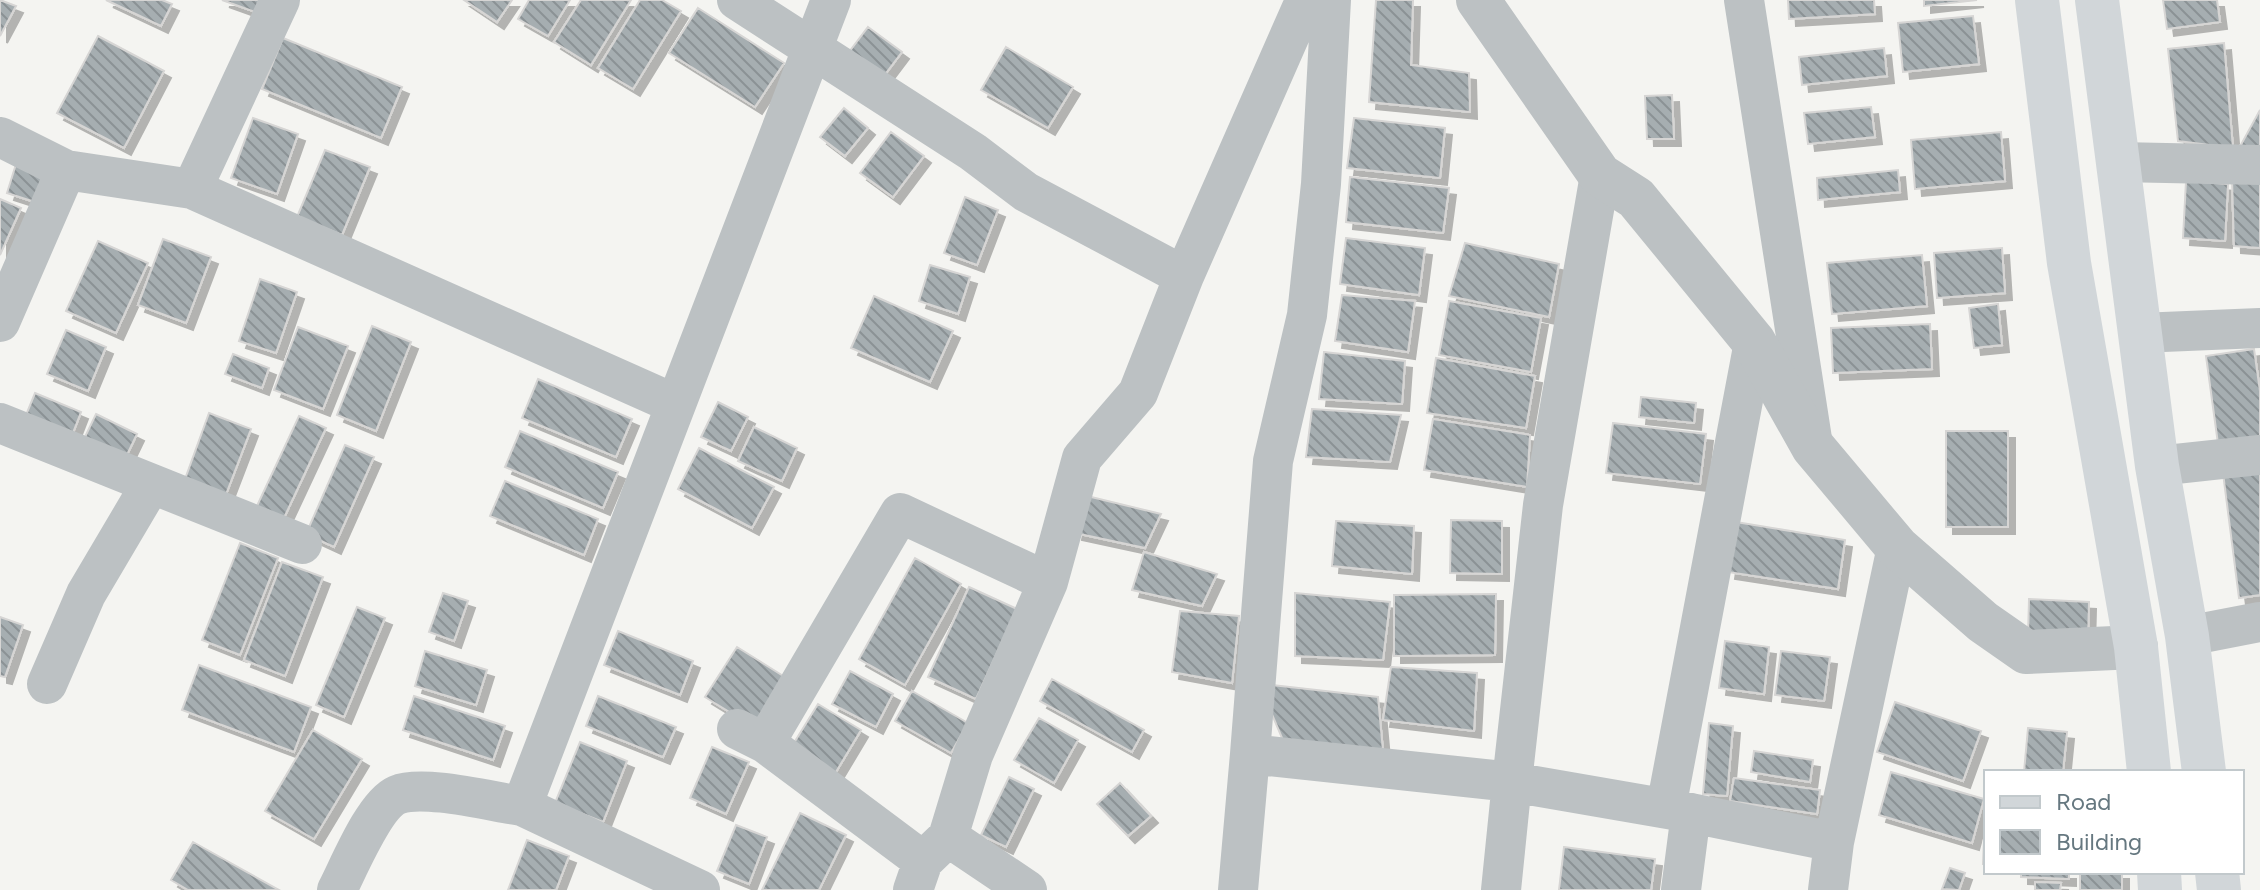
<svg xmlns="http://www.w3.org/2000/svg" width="2260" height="890" viewBox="0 0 2260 890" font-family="Figtree,sans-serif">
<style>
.building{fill:url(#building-back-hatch);stroke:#d6d5d4;stroke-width:2;filter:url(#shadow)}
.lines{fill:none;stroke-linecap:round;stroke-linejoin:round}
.minor{stroke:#bcc1c3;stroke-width:40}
.tertiary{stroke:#bcc1c3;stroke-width:44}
.primary{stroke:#d1d6d9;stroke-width:44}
</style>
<defs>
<pattern id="building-back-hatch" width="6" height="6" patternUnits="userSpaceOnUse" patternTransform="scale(2)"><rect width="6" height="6" fill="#a6aeb1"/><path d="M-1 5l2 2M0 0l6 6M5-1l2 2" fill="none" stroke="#8b9295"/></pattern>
<filter id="shadow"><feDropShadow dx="7" dy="7" stdDeviation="0" flood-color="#0004"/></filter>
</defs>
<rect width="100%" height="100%" fill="#f4f4f1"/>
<path class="building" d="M0 0 16 6 0 36Z
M106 0H162L172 4 161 26Z
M222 0H266L261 14Z
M464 0H512L497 22Z
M529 0H570L548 36 518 19Z
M581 0H631L591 65 554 42Z
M640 0H662L681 11 633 89 598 68Z
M1376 0H1413L1411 65 1469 73 1470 112 1369 102Z
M1788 0H1874L1875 14 1789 19Z
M1924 0H1977L1924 6Z
M2163 0H2217L2220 22 2167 29Z
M698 8 784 63 755 107 669 53Z
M1973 16 1979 64 1903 72 1898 23Z
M868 27 902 52 877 85 843 60Z
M98 36 164 71 124 148 57 113Z
M283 38 402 87 381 138 262 89Z
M2224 43 2233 148 2178 141 2168 49Z
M1006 47 1073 87 1048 128 981 90Z
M1884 48 1887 76 1802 85 1799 57Z
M1672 95 1674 139H1647L1645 96Z
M1871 107 1875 137 1808 144 1804 113Z
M844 108 868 128 845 156 820 137Z
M2260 110V157L2237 152Z
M253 118 298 134 277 194 231 178Z
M1354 118 1445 128 1440 178 1347 168Z
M891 132 924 156 893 197 860 173Z
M2001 132 2005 181 1915 189 1911 140Z
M325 150 370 167 342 235 297 217Z
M16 164 54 177 44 205 7 193Z
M1898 170 1900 192 1818 200 1817 178Z
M1350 177 1449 188 1443 233 1346 222Z
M2232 178 2260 180V248L2234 246Z
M2186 181 2228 184 2225 241 2183 238Z
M965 197 998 210 977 265 944 253Z
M0 199 21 208 0 255Z
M1346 238 1425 248 1419 295 1340 284Z
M163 239 211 257 186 323 138 305Z
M98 241 148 263 116 333 66 311Z
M1465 243 1559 264 1549 317 1449 296Z
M2002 248 2005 293 1937 298 1934 253Z
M1922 255 1927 306 1832 314 1827 263Z
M930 265 970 277 958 314 919 301Z
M260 279 297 292 276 353 239 341Z
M1342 295 1415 301 1408 352 1335 341Z
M874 296 953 331 930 382 851 348Z
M1449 301 1541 318 1531 372 1439 355Z
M1998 304 2002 345 1974 348 1969 308Z
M1930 324 1932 369 1833 373 1831 328Z
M372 326 411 342 376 431 337 415Z
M298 327 348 346 323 409 274 390Z
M66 330 106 347 88 391 47 374Z
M2254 349 2260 391V445L2219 451 2206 356Z
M1324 352 1405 361 1402 404 1319 399Z
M233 354 269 368 262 388 225 374Z
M1436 358 1535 376 1526 428 1427 413Z
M538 379 632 419 616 457 522 418Z
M35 393 81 412 71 438 24 420Z
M1641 397 1696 403 1694 423 1639 417Z
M718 402 748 417 731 451 701 437Z
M1312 409 1401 415 1390 462 1306 457Z
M209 413 251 429 225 497 184 482Z
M96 414 137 434 125 459 84 439Z
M299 416 326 428 283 520 256 508Z
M1433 419 1530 435 1527 487 1424 470Z
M1613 423 1706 434 1700 484 1606 473Z
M754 427 797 448 782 481 738 461Z
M520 431 618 472 603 508 505 467Z
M1946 431H2008V527H1946Z
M345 445 374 457 334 547 306 534Z
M699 448 774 487 752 528 678 489Z
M2260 468V595L2239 598 2223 473Z
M505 481 598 519 584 555 490 516Z
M1083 495 1161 514 1145 548 1075 533Z
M1451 520 1502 521V574L1450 573Z
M1336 521 1414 526 1412 574 1332 566Z
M1736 522 1845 540 1838 589 1728 572Z
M240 543 278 558 240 655 202 640Z
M1144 552 1217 574 1202 606 1132 590Z
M915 558 961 584 905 685 859 659Z
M282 562 323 577 285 676 244 660Z
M969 587 1017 609 976 699 928 677Z
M443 593 468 601 454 641 429 632Z
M1295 593 1390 602 1383 660 1295 656Z
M1496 594 1495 655 1394 656V595Z
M2029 599 2089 602 2088 639 2028 636Z
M357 607 385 618 344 717 316 705Z
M1180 611 1239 616 1232 683 1172 672Z
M0 617 23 625 5 677 0 676Z
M618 631 693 661 680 695 604 665Z
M1725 641 1769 647 1764 694 1719 688Z
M737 647 788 679 757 729 705 697Z
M425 651 487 670 476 705 415 686Z
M1781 651 1830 657 1824 701 1775 695Z
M199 665 311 707 294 752 182 710Z
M1391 667 1477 673 1474 731 1383 720Z
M850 671 893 694 876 727 832 704Z
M1052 679 1144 730 1132 752 1040 701Z
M1272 685 1378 697 1383 751 1285 745 1268 705Z
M912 691 968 723 951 753 895 721Z
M414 696 505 726 493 760 403 730Z
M598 696 676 727 663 757 586 726Z
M1895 702 1981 731 1963 781 1877 752Z
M818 704 861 730 833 777 789 751Z
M1039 718 1078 740 1054 783 1014 760Z
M1709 723 1733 726 1727 796 1703 794Z
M2028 728 2067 732 2063 772H2024Z
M313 730 362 759 314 839 265 811Z
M580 742 627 761 603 822 555 803Z
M712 747 749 762 726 814 690 798Z
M1754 751 1813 760 1810 782 1751 772Z
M1891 772 1984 799 1972 843 1879 815Z
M1009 777 1034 789 1006 847 981 835Z
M1734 778 1820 790 1817 814 1730 801Z
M1120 783 1151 816 1128 836 1097 804Z
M800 813 846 835 819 890H762Z
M736 825 767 837 749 884 717 871Z
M1984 839H1986V864H1983Z
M527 840 569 856 556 890H508Z
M193 842 279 890H188L171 880Z
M1564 847 1655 859 1651 890H1559Z
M1950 868 1965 873 1959 890 1942 889Z
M2021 872H2069V879L2021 877Z
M2080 872H2122V890H2080Z
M2035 882 2061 883 2060 890H2035Z"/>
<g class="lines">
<path class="minor" d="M737 0 973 152 1026 192 1184 276
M1331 0 1321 184 1307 315 1273 461 1250 754 1512 782 1543 505 1600 175
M1744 0 1812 439
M0 137 66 170 192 189 675 404
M2119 162 2260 165
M192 189 280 0
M0 322 66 170
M2139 333 2260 328
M0 423 302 544
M2157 466 2260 455
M2187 636 2260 622
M47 684 86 594 151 484
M737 729 765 743 923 861
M765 743 900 513 1048 582
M1666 808 1754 342
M948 837 1027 890
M337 890C349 867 374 805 397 795 423 784 493 802 522 806
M700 890 522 806 831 0
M913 890 923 861 948 837 973 755 1048 582 1082 458 1138 393 1184 276 1301 10 1313 0
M1238 890 1250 754
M1501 890 1512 782 1691 813
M1681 890 1691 813 1834 842
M1828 890 1834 842 1897 547"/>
<path class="tertiary" d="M1478 0 1600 175 1636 198 1754 342 1813 447 1897 547 1983 622 2026 652 2136 647"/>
<path class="primary" d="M2037 0 2069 263 2136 647 2149 772
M2097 0 2157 466 2187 636 2204 772
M2159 872 2160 890
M2217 872 2219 890"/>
</g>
<rect x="1984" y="770" width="260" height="104" fill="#ffffff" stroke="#c2c9cc" stroke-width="2"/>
<rect x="2000" y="796" width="40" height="12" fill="#d1d6d9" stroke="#c2c9cc" stroke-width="2"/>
<text x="2056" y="810" font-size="24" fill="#667880">Road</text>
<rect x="2000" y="830" width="40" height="24" fill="url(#building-back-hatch)" stroke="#c2c9cc" stroke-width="2"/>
<text x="2056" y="850" font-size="24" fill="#667880">Building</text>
</svg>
